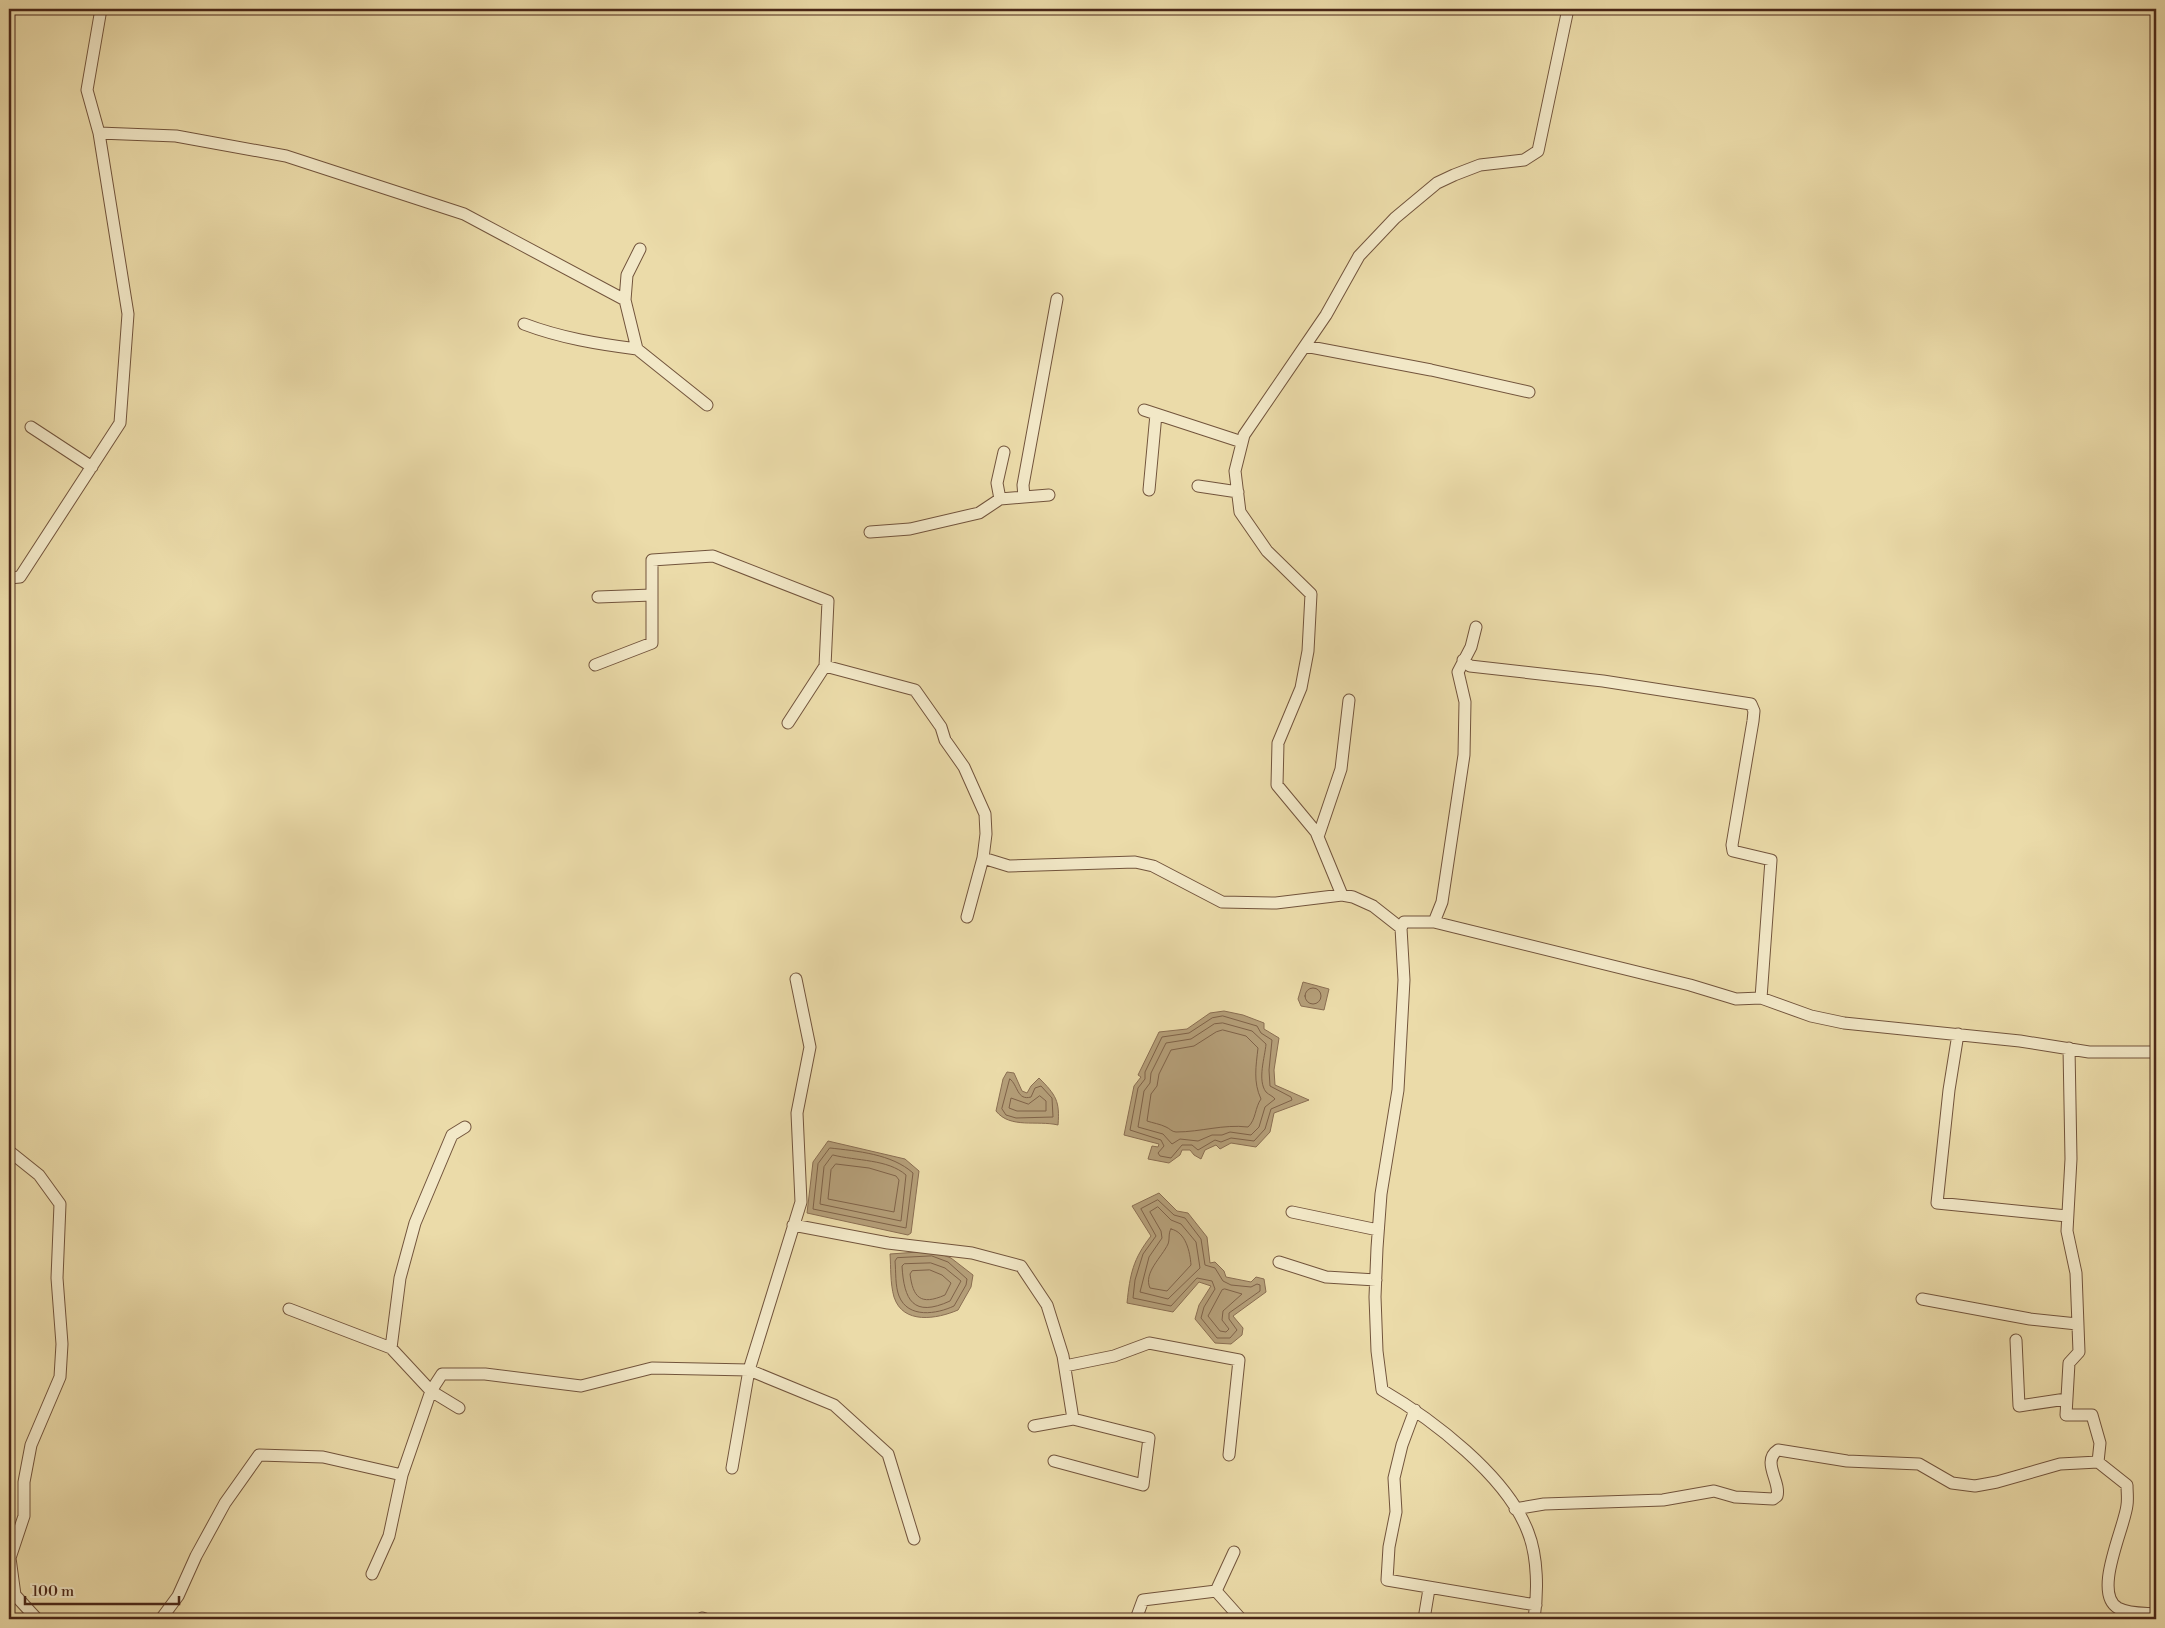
<svg xmlns="http://www.w3.org/2000/svg" width="2165" height="1628" viewBox="0 0 2165 1628" font-family="'Libre Bodoni',serif">
<style>
.water{fill:#b49e78;stroke:#8a6e52}
.lines{fill:none;stroke-linecap:round;stroke-linejoin:round}
.shore{stroke:#7f6248;stroke-width:1}
.minor-casing{stroke:#72543c;stroke-width:13}
.minor{stroke:#f2e8c7;stroke-width:11}
</style>
<rect width="100%" height="100%" fill="#ebdba9"/>
<filter id="stains"><feTurbulence type="fractalNoise" baseFrequency=".004" numOctaves="4"/><feColorMatrix values="0 0 0 0 .2 0 0 0 0 .09 0 0 0 0 .02 0 0 0 .5 -.17"/></filter>
<radialGradient id="worn" r=".72"><stop offset=".6" stop-color="#630" stop-opacity="0"/><stop offset="1" stop-color="#630" stop-opacity=".3"/></radialGradient>
<path class="water" d="M1303 982 1329 989 1324 1010 1301 1006 1298 999Z
M1224 1011 1243 1015 1264 1023V1029L1279 1038 1274 1070 1275 1085 1309 1100 1274 1113 1270 1132 1256 1147 1231 1143 1220 1149 1216 1145 1205 1150 1201 1159 1194 1155 1190 1150H1182L1180 1155 1169 1163 1148 1159 1152 1146 1158 1147 1159 1144 1124 1135 1134 1086 1141 1077 1138 1075 1159 1032 1187 1029 1210 1013Z
M1007 1072 1014 1073 1022 1091 1027 1093 1031 1086 1039 1078C1056 1095 1060 1101 1058 1125 1037 1120 1010 1129 996 1111L1003 1079Z
M828 1141 905 1159 919 1171 911 1233 908 1235 807 1213 813 1162Z
M1159 1193 1177 1211 1188 1213 1207 1237 1210 1263 1215 1262 1224 1271 1226 1277 1251 1282 1256 1277 1264 1279 1266 1292 1233 1316 1243 1328 1242 1335 1231 1344 1215 1343 1195 1319 1199 1305 1211 1286 1199 1282 1173 1312 1127 1303C1130 1274 1133 1259 1151 1236L1132 1206Z
M932 1251 951 1258 973 1275 971 1287 958 1310C937 1319 903 1325 894 1297 890 1283 891 1267 890 1254Z"/>
<g class="lines">
<path class="shore" d="M1305 996a8 8 0 1 1 16 0a8 8 0 1 1-16 0Z
M1223 1016 1257 1026 1261 1033 1272 1040 1269 1070 1270 1086 1291 1097 1292 1100 1271 1109 1265 1129 1254 1141 1231 1138 1221 1142 1215 1140 1198 1150 1192 1145H1182L1171 1158 1160 1156 1158 1153 1164 1146 1161 1140 1130 1130 1138 1088 1145 1079V1072L1162 1037 1189 1033 1212 1018Z
M1223 1023 1252 1031 1266 1044C1265 1057 1257 1080 1266 1092 1269 1095 1273 1096 1275 1099L1265 1107 1259 1127 1251 1135 1230 1132 1222 1135H1212L1198 1141 1180 1139 1172 1144 1163 1134 1138 1127 1144 1091 1150 1083 1151 1073 1166 1043 1191 1039 1214 1024Z
M1223 1030 1246 1036 1258 1048C1256 1066 1253 1082 1261 1099 1255 1107 1256 1120 1248 1127 1223 1124 1201 1132 1176 1132 1172 1132 1169 1128 1166 1127 1160 1124 1153 1123 1147 1121L1151 1094 1157 1086 1159 1074 1171 1050 1194 1046 1216 1032Z
M1010 1079C1018 1085 1017 1101 1031 1097L1035 1088 1041 1086 1052 1098 1053 1117 1016 1118 1006 1115 1002 1109Z
M1040 1096 1046 1101V1111H1017L1009 1108 1011 1098 1028 1104Z
M830 1148C857 1151 892 1154 913 1173L906 1228 813 1209 818 1164Z
M833 1155C856 1161 888 1159 906 1175L901 1221 820 1204 824 1167Z
M836 1164 869 1168 896 1176 899 1180 894 1212 828 1199 831 1170Z
M1158 1200 1174 1215 1185 1218 1201 1239 1205 1265 1215 1268 1223 1281 1231 1285 1251 1287 1257 1284 1260 1285V1291L1229 1313V1319L1237 1330 1230 1338H1217L1201 1318 1204 1307 1215 1289 1212 1281 1197 1278 1171 1306 1133 1298 1135 1280 1143 1254 1156 1236 1141 1209Z
M1158 1207 1171 1220 1181 1224 1196 1242 1200 1268 1168 1299 1140 1292 1149 1257 1162 1238 1161 1231 1150 1212Z
M1171 1229C1186 1232 1190 1252 1191 1265L1167 1291 1150 1288C1143 1273 1162 1257 1168 1244 1170 1239 1168 1233 1171 1229Z
M932 1256 948 1262 967 1279 966 1285 954 1306C937 1314 908 1319 899 1296 895 1286 896 1271 895 1261L897 1258Z
M931 1263 945 1268 961 1281 950 1301C913 1318 904 1300 902 1266L904 1264Z
M930 1270 942 1275 951 1283 945 1295C920 1306 913 1297 910 1274L912 1271Z
M1225 1289 1242 1294 1223 1311 1222 1320 1229 1329 1226 1332 1220 1331 1208 1316 1222 1290Z"/>
<defs>
<path id="minor" d="M99 133 176 136 286 156 464 214 625 300 637 349 707 405
M625 300 627 275 640 249
M524 324C561 338 598 344 637 349
M1305 346 1431 370 1529 392
M1144 410 1242 442
M31 427 92 467
M1004 452 997 483 1000 499 1024 497 1023 485 1057 299
M1198 486 1238 492
M1149 490 1156 414
M1024 497 1049 495
M870 532 910 529 979 513 1000 499
M9 578 20 577 120 423 128 314 99 133 87 90 101 9
M598 597 652 595
M1463 660 1470 666 1603 681 1751 704 1754 711 1753 721 1732 845 1733 851 1771 860 1761 998
M595 665 652 643V560L713 556 828 601 825 666
M788 723 825 666 915 690 941 727 945 740 964 767 985 814 986 834 983 858 967 917
M1318 837 1341 769 1349 700
M983 858 1009 866 1135 862 1153 866 1222 902 1276 903 1342 895 1353 897 1373 906 1401 928
M1342 895 1316 832 1277 785 1278 743 1301 688 1308 651 1311 594 1267 551 1240 512 1235 471 1244 435 1326 315 1359 256 1395 218 1437 183 1454 175 1480 165 1524 160 1538 151 1568 9
M1434 922 1442 902 1464 755 1465 702 1458 672 1471 647 1476 627
M796 979 810 1047 797 1113 801 1202 749 1370 834 1405 888 1454 914 1539
M1958 1034 1949 1090 1937 1203 2067 1216
M2069 1048 2071 1159 2067 1231 2076 1273 2079 1352 2069 1363 2066 1415H2092L2100 1443 2098 1462 2127 1485C2127 1492 2128 1499 2127 1505 2125 1527 2092 1593 2118 1608 2129 1614 2144 1613 2156 1614
M9 1151 39 1175 60 1204 57 1278 62 1344 60 1377 31 1445 24 1482V1516L10 1558 15 1595
M1292 1212 1378 1230
M793 1225 888 1243 972 1253 1021 1266 1047 1305 1063 1356 1073 1419 1034 1426
M1279 1262 1326 1277 1376 1280
M1922 1299 2030 1319 2077 1324
M289 1309 391 1348 400 1278 415 1223 452 1135 465 1127
M2016 1340 2019 1406 2066 1399
M391 1348 431 1391 459 1408
M1065 1366 1114 1356 1149 1343 1239 1360 1229 1455
M1415 1410 1402 1445 1394 1478 1396 1512 1389 1547 1387 1580 1536 1605
M1054 1461 1143 1485 1149 1438 1073 1419
M1515 1509 1544 1504 1663 1500 1714 1491 1735 1497 1773 1499 1777 1496C1781 1482 1761 1461 1778 1450L1847 1461 1919 1464 1952 1483 1975 1486 1997 1482 2060 1464 2098 1462
M372 1574 389 1536 402 1475 431 1391 442 1374H485L581 1386 652 1368 749 1370 732 1468
M1216 1591 1234 1552
M10 1593 15 1595 37 1619
M702 1618 705 1619
M161 1619 178 1596 196 1556 225 1503 259 1455 323 1457 402 1475
M1136 1619 1143 1600 1216 1591 1241 1619
M1424 1619 1429 1589
M1534 1619C1538 1593 1538 1557 1528 1532 1507 1476 1432 1419 1382 1390L1377 1351 1375 1297 1377 1248 1381 1194 1398 1090 1404 980 1401 928 1404 922H1434L1690 985 1736 999 1761 998 1811 1016 1844 1023 2020 1041 2089 1052H2156"/>
</defs>
<use href="#minor" class="minor-casing"/>
<use href="#minor" class="minor"/>
</g>
<rect width="2165" height="1628" fill="none" stroke="#ebdba9" stroke-width="30"/>
<rect x="10" y="10" width="2145" height="1608" fill="none" stroke="#4a2718" stroke-width="2.5"/>
<rect x="15" y="15" width="2135" height="1598" fill="none" stroke="#4a2718"/>
<path d="M25 1596v8h154v-8" fill="none" stroke="#4a2718" stroke-width="2.5"/>
<text x="32" y="1596" font-size="15" fill="#4a2718" stroke="#f2e8c7" stroke-width="4" paint-order="stroke">100 m</text>
<rect width="100%" height="100%" filter="url(#stains)"/>
<rect width="100%" height="100%" fill="url(#worn)"/>
</svg>
